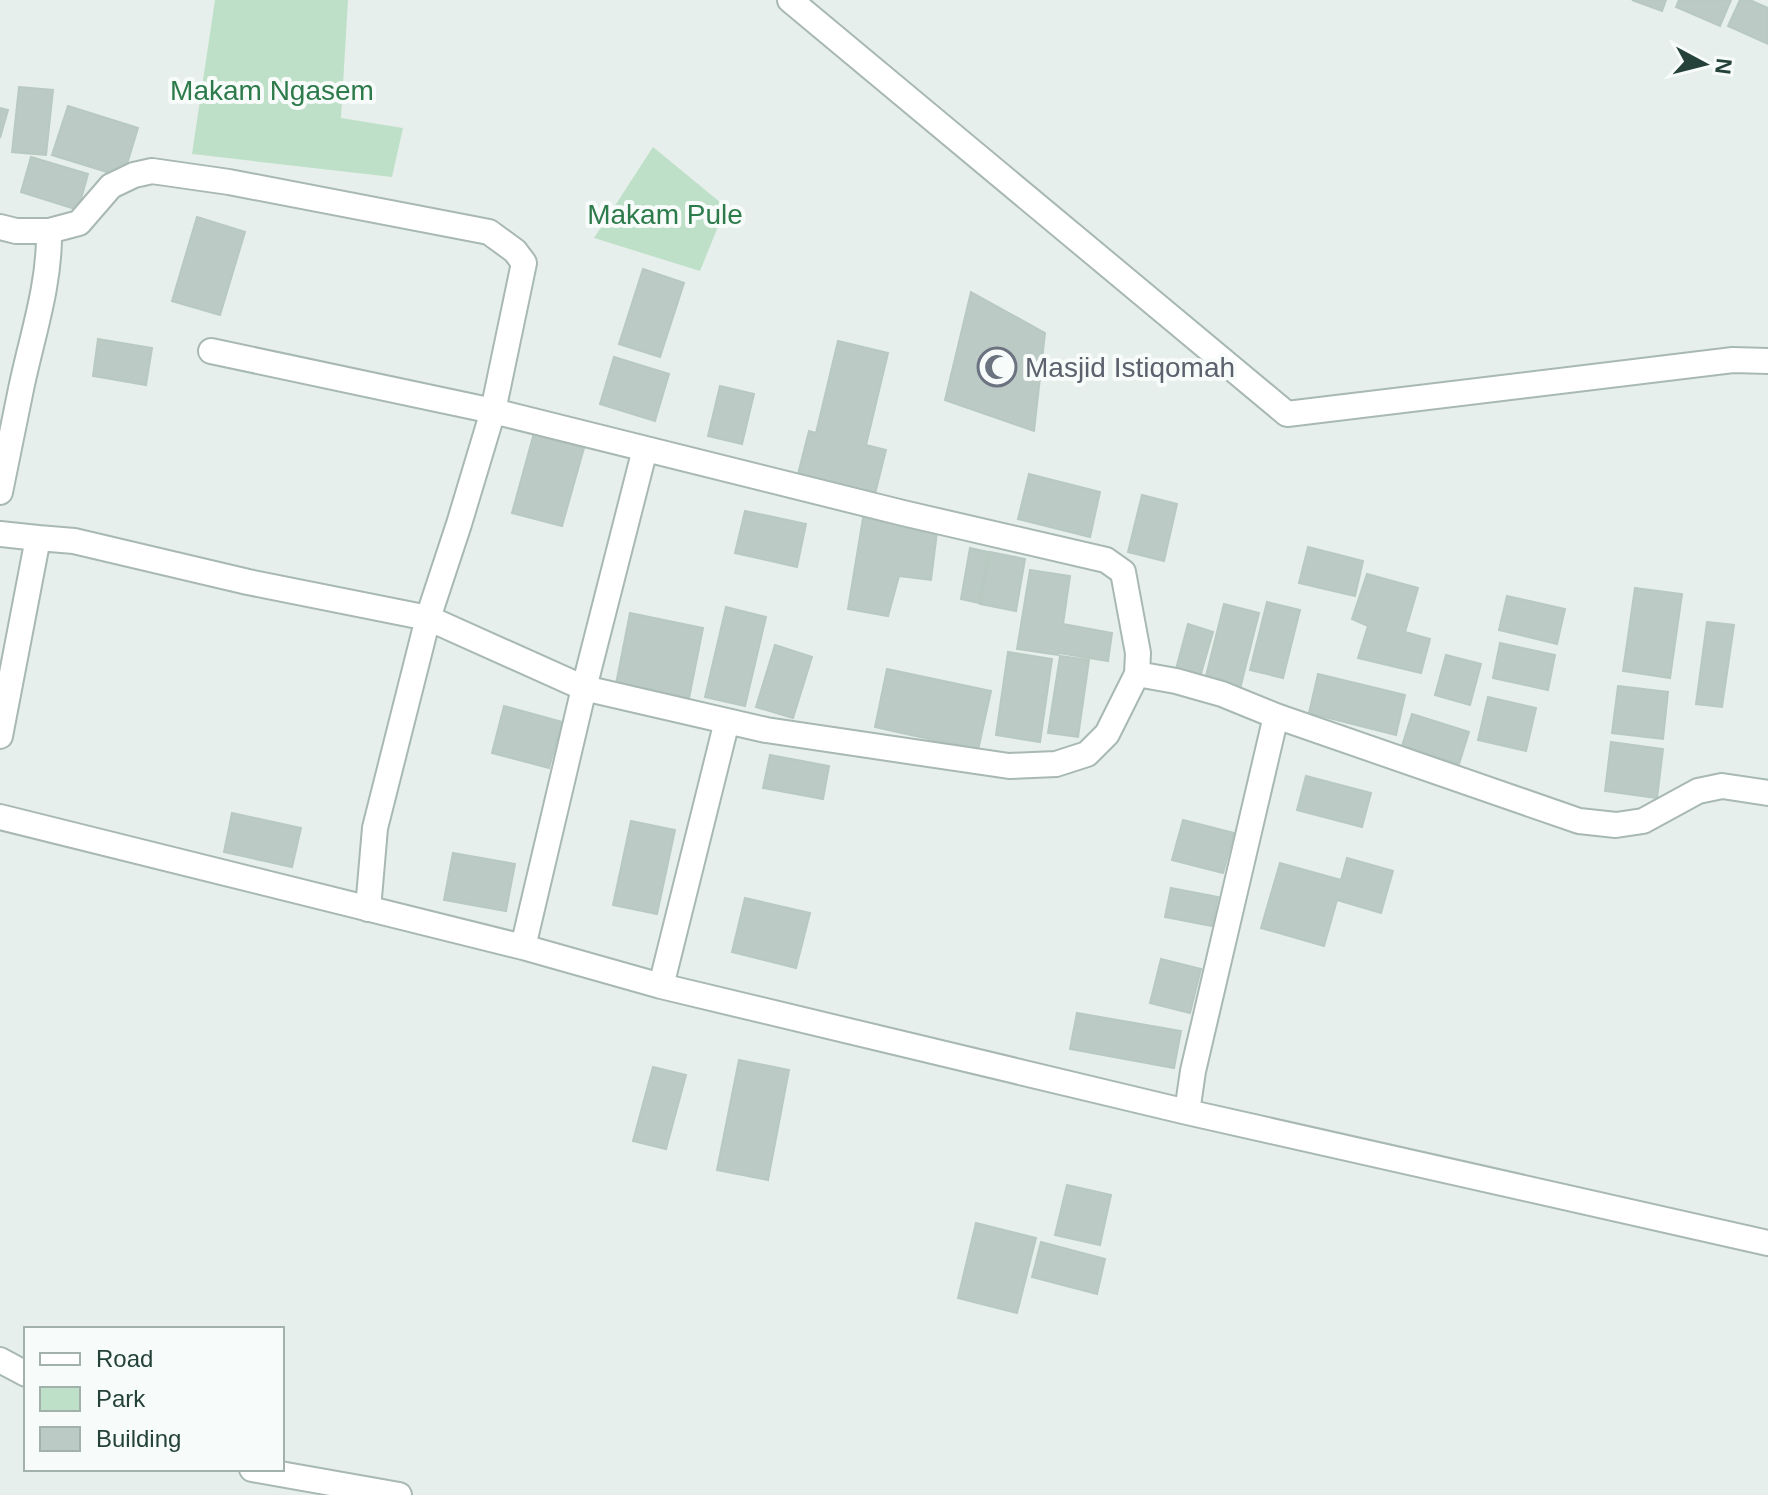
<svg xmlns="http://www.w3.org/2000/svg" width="1768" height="1495" viewBox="0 0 1768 1495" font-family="Helvetica,sans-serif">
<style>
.green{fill:#bfe0c8}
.building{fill:#bbcac4;stroke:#b8c9c2;stroke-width:2}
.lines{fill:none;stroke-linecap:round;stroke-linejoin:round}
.street-casing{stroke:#a8b8b2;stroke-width:28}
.street{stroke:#fff;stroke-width:24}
.labels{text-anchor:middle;stroke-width:8;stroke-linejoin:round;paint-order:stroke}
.park-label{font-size:28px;fill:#2d7a4b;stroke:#f7fbf9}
.worship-label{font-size:28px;fill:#5b616d;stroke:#f7fbf9;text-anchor:start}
</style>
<rect width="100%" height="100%" fill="#e6efeb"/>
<path class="green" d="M215 0H348L341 118 403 128 392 177 192 154Z
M653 147 726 207 700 271 594 238Z"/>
<path class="building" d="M1632 0H1666L1662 11Z
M1679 0H1731L1720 26 1676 7Z
M1740 0H1750L1768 8V44L1728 26Z
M19 87 53 90 46 155 12 152Z
M68 106 138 128 123 177 52 155Z
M0 108 8 110 0 138Z
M31 157 88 174 78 210 21 192Z
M197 217 245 232 220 315 172 301Z
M643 269 684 283 660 357 619 344Z
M971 292 1045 333 1034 431 945 400Z
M98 339 152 348 146 385 93 376Z
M838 341 888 353 866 445 886 450 874 498 797 478 809 431 816 433Z
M614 357 669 374 655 421 600 404Z
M720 386 754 394 742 444 708 436Z
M534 433 584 448 562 526 512 513Z
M1029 474 1100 492 1090 537 1018 519Z
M1142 495 1177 504 1164 561 1128 552Z
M745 511 806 524 797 567 735 553Z
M864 512 937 532 931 580 899 576 888 616 848 609Z
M1308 547 1363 561 1355 596 1299 583Z
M970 548 988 552 979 603 961 599Z
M990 552 1025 559 1016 611 980 604Z
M1030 570 1070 576 1063 624 1112 633 1108 661 1059 653 1058 655 1017 649Z
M1367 574 1418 588 1405 632 1430 639 1421 673 1358 658 1368 626 1352 619Z
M1635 588 1682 594 1670 678 1623 671Z
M1507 596 1565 609 1557 644 1499 630Z
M1267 602 1300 610 1283 678 1250 670Z
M1224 604 1259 613 1239 693 1204 684Z
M726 607 766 617 745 706 705 697Z
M630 613 703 628 689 698 616 684Z
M1707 622 1734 625 1722 707 1696 704Z
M1188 624 1213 632 1200 677 1176 669Z
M1500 643 1555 655 1548 690 1493 678Z
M775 645 812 657 793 718 756 707Z
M1008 652 1052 659 1040 742 996 735Z
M1446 655 1481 664 1470 705 1435 695Z
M1060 656 1089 660 1078 737 1048 733Z
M887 669 991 691 978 750 875 727Z
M1318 674 1405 695 1396 735 1309 713Z
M1618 686 1668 692 1663 739 1612 733Z
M1488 697 1536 708 1526 751 1478 740Z
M504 706 562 722 549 768 492 753Z
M1412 714 1469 732 1459 764 1402 746Z
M1611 742 1663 749 1657 798 1605 791Z
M770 755 829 766 823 799 763 788Z
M1306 776 1371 793 1362 827 1297 810Z
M232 813 301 828 292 867 224 852Z
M1183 820 1234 833 1223 873 1172 860Z
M631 821 675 830 657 914 613 905Z
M453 853 515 864 506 911 444 900Z
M1347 858 1393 871 1381 913 1337 900 1324 946 1261 928 1280 863 1341 880Z
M1171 888 1218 897 1212 926 1165 917Z
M745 898 810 913 796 968 732 952Z
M1161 959 1201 969 1190 1013 1150 1003Z
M1077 1013 1181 1031 1174 1068 1070 1049Z
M739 1060 789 1070 768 1180 717 1170Z
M653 1067 686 1075 666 1149 633 1141Z
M1067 1185 1111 1195 1100 1245 1055 1235Z
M976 1223 1036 1238 1017 1313 958 1298Z
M1041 1242 1105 1259 1097 1294 1032 1277Z"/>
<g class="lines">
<defs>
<path id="street" d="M790 0 1287 414 1733 360 1768 361
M0 227 16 231H49L79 223 111 186 134 175 152 171 229 182 489 232 515 251 524 263 493 411 459 524 428 618 375 828 368 909
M211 351 493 411 903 513 1106 560 1123 572 1138 653 1137 674 1176 681 1222 694 1276 716 1579 821 1616 825 1643 821 1698 791 1722 786 1768 793
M0 492C7 457 14 423 21 389 32 336 50 285 49 231
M0 534 38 538
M0 736 38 538 74 541 248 582 428 618 584 688 766 730 1009 766 1056 764 1087 754 1107 734 1137 674
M0 817 523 947 661 986 1187 1112 1768 1243
M523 947 584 688 645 449
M661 986 727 721
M1187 1112 1193 1071 1276 716
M0 1360 26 1374
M252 1469 399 1495"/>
</defs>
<use href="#street" class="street-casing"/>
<use href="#street" class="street"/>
</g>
<defs>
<symbol id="mosque-ring" viewBox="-11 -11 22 22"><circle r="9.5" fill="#f7fbf9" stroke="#6b7280" stroke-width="1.5"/><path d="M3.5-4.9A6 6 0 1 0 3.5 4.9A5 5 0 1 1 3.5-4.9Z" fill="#6b7280"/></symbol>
</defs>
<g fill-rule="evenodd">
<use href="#mosque-ring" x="975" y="345" width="44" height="44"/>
</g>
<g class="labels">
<g class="park-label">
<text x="272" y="100">Makam Ngasem</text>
<text x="665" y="224">Makam Pule</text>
</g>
<g class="worship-label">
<text x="1025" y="377">Masjid Istiqomah</text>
</g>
</g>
<rect x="24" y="1327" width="260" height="144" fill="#f7fbf9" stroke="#a3b1ad" stroke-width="2"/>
<rect x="40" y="1353" width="40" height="12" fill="#ffffff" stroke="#a3b1ad" stroke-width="2"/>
<text x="96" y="1367" font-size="24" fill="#24423a">Road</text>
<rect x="40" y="1387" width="40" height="24" fill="#bfe0c8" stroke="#a3b1ad" stroke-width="2"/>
<text x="96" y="1407" font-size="24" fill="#24423a">Park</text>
<rect x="40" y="1427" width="40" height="24" fill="#bbcac4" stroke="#a3b1ad" stroke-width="2"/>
<text x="96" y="1447" font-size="24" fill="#24423a">Building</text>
<g transform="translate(1704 64) rotate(97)" stroke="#f7fbf9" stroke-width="6" paint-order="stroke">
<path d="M0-6L14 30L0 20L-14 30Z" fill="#24423a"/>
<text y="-12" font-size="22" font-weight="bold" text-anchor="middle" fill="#24423a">N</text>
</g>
</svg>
